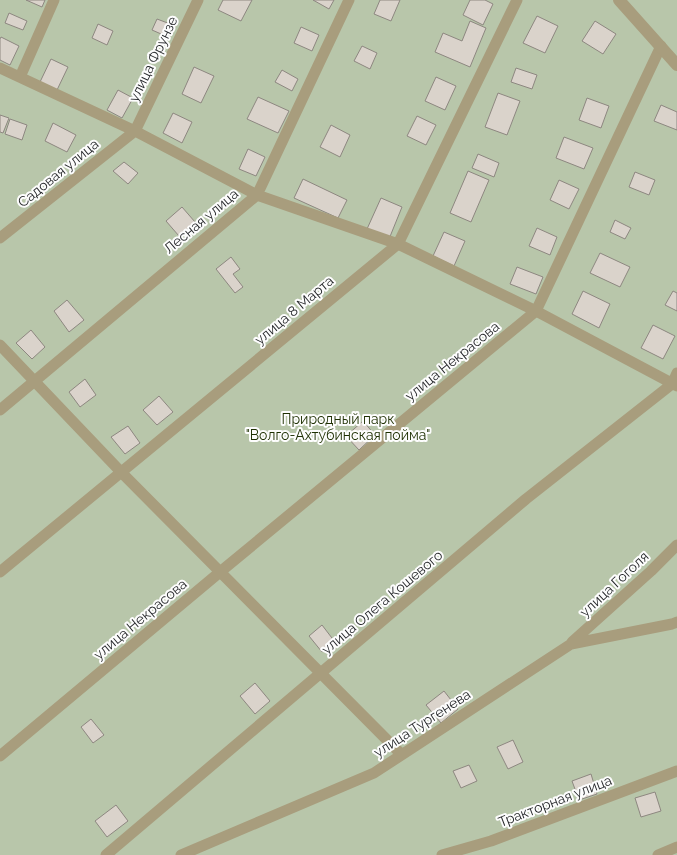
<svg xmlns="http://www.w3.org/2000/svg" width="677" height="855" viewBox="0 0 677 855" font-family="Raleway,sans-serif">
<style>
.green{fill:#b8c6aa}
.building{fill:#dad3cb;stroke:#8d8780}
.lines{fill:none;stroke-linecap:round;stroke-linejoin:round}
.minor{stroke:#a89d7d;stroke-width:11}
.tertiary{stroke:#a89d7d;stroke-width:12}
.labels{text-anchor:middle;stroke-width:4;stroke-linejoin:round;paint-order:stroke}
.street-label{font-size:14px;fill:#25272a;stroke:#fdfdfd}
.park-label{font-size:14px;fill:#1d2f01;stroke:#fdfdfd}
</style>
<rect width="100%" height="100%" fill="#eaf1f9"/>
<path class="green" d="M0 0H677V855H0Z"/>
<path class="building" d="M26 0H45L42 7Z
M223 0H252L241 21 218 10Z
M313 0H334L329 9Z
M380 0H400L391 21 374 14Z
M470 0H485L493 4 483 25 463 15Z
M9 13 27 21 23 30 5 23Z
M537 16 558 26 545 53 523 43Z
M157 19 173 25 168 37 152 30Z
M470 21 486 28 470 67 435 52 443 33 462 41Z
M595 21 616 34 603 54 582 41Z
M98 24 113 31 107 45 92 38Z
M301 27 319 35 312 51 294 43Z
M1 37 19 46 10 65 0 60V39Z
M362 46 377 53 370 69 354 61Z
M51 59 68 67 57 90 40 82Z
M194 67 214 76 201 103 182 94Z
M516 68 537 75 532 89 511 82Z
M282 70 298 79 292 91 275 82Z
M436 77 456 86 445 110 425 101Z
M118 90 133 98 122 118 107 110Z
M498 93 520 101 507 135 485 127Z
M258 97 289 111 278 133 247 119Z
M587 98 609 106 601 128 579 120Z
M661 105 677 112V130L654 121Z
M173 113 192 122 182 143 163 133Z
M0 115 9 118 3 133 0 132Z
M417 116 436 125 426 145 407 136Z
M10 119 27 125 22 140 5 134Z
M53 123 76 135 67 152 45 141Z
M331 125 350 135 340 157 320 147Z
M564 137 593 148 584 169 556 158Z
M248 149 265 157 256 176 239 169Z
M478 154 499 163 494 177 472 168Z
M124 162 138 173 128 184 113 171Z
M468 171 489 180 471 222 450 213Z
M635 172 655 180 649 195 629 187Z
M303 179 347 200 338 218 294 198Z
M559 180 579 189 569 209 550 200Z
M381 198 402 207 389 239 367 229Z
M182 207 195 222 179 236 166 221Z
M615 220 631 228 625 239 610 232Z
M537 228 557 237 550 255 529 246Z
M444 232 465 241 454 266 433 256Z
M600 253 630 267 620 287 590 273Z
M231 257 240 269 233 274 243 287 235 293 216 269Z
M517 267 543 277 536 294 510 284Z
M583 291 610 304 599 328 572 314Z
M673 291 677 293V311L665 305Z
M67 300 84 320 69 332 54 311Z
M653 325 675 336 663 359 641 348Z
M31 330 45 347 32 359 16 343Z
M85 379 96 395 80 407 69 392Z
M159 396 173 412 157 425 143 410Z
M363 421 375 435 359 450 346 436Z
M128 426 140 443 125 454 111 437Z
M322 625 335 642 322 652 309 636Z
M255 683 270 701 255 714 240 696Z
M444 691 458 709 441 723 426 705Z
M91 719 104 735 93 743 81 727Z
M513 740 523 762 508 769 497 747Z
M469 765 477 781 461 788 453 771Z
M591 774 597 794 579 800 572 781Z
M655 792 661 811 641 817 635 798Z
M116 805 128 821 107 837 95 821Z"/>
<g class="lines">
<path class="minor" d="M0 68 135 131 257 195 398 244 536 311 677 386
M20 77 54 0
M0 238 135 131 198 0
M0 345 121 472 401 754
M0 410 257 195 349 0
M0 572 398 244 517 0
M572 642 651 571 677 545
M0 756 220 572 536 311 661 46
M106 855 526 499 672 384 677 373
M181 855 374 773 571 644 672 624 677 622
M442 855 491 841 677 771
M658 855 677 847"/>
<path class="tertiary" d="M619 0 677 65"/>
</g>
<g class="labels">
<g class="street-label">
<text transform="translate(153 59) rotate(-64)" y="5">улица Фрунзе</text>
<text transform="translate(58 173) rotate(-39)" y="5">Садовая улица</text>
<text transform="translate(201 221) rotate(-40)" y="5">Лесная улица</text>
<text transform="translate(294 310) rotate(-40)" y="5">улица 8 Марта</text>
<text transform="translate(452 361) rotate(-39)" y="5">улица Некрасова</text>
<text transform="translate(614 584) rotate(-43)" y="5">улица Гоголя</text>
<text transform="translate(382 602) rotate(-40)" y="5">улица Олега Кошевого</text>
<text transform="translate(140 619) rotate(-40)" y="5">улица Некрасова</text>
<text transform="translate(422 723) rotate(-33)" y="5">улица Тургенева</text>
<text transform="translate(555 801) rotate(-21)" y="5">Тракторная улица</text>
</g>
<g class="park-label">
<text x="338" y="424">Природный парк<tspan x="338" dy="16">"Волго-Ахтубинская пойма"</tspan></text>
</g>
</g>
</svg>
